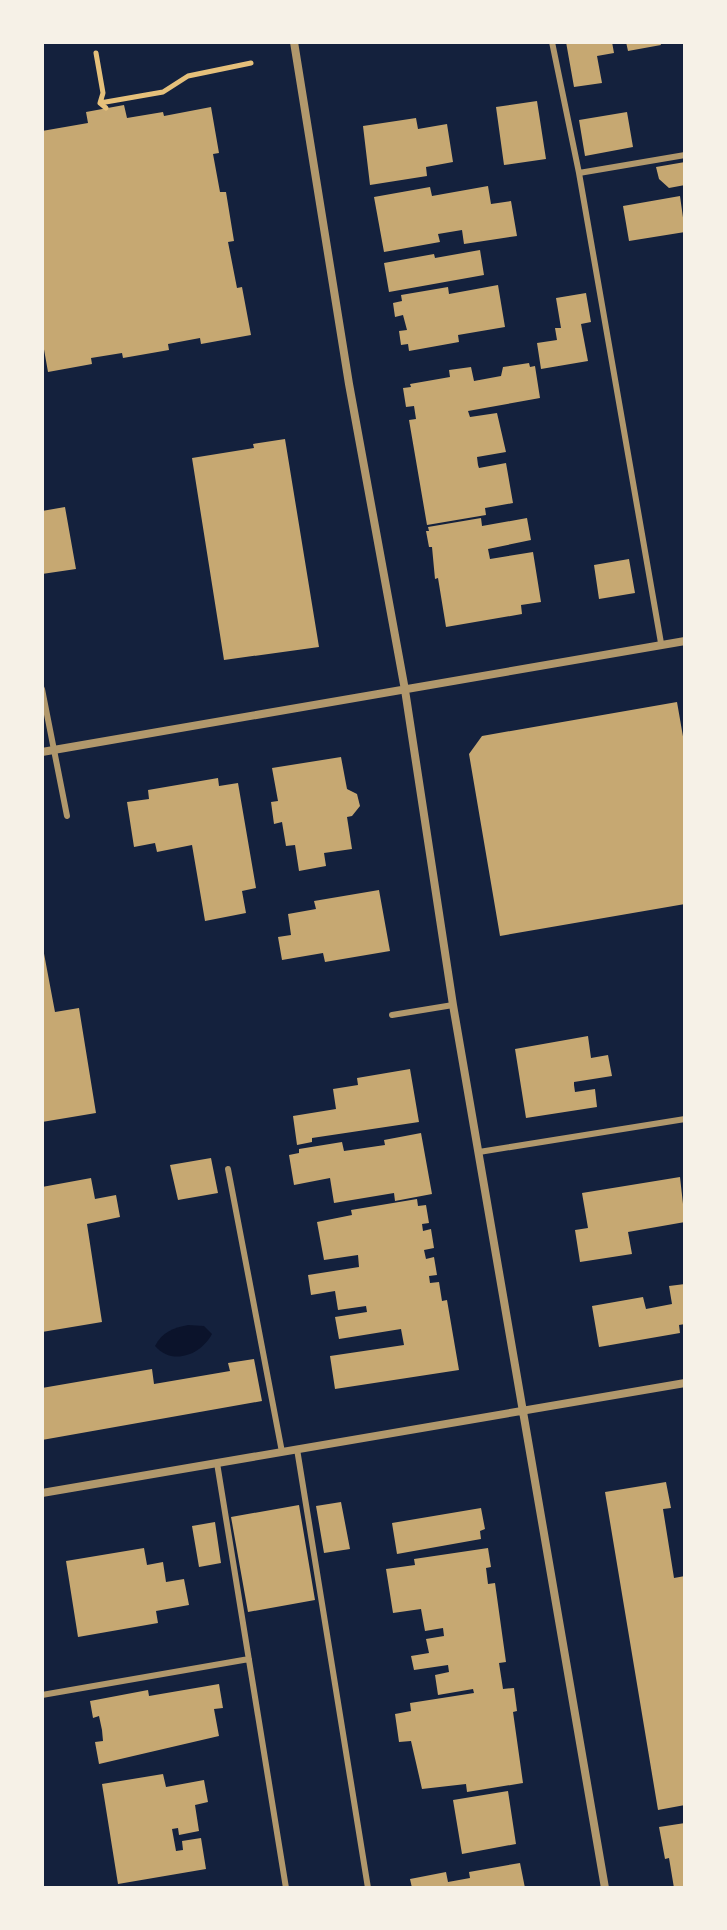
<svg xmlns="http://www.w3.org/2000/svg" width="727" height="1930" viewBox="0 0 727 1930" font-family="Raleway,sans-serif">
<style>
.water{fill:#0b132b}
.building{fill:#c6a872}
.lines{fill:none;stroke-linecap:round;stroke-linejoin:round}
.path{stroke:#e5c07b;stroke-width:5}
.service{stroke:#b1986c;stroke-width:6}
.minor{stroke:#b1986c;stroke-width:8}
</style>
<rect width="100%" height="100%" fill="#14213d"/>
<path class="water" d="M188 1325 204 1326 212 1334C201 1355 172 1366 155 1346 162 1332 173 1328 188 1325Z"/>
<path class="building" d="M566 42H612L614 53 597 56 602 83 574 87Z
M626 42H660L661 45 628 51Z
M537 101 546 159 504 165 496 107Z
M124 105 127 118 163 112 164 116 211 107 219 153 213 154 220 192H226L234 241 228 242 237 288 242 287 251 335 201 344 200 338 168 344 169 350 123 358 122 353 91 358 92 364 48 372 42 338V131L88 123 86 112Z
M627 112 633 147 585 156 579 120Z
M416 118 418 129 447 124 453 162 426 167 427 176 370 185 363 126Z
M685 162V185L669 188 659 179 656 167Z
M488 186 491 204 511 201 517 236 464 244 462 230 438 234 440 242 384 252 374 197 430 187 432 196Z
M680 196 685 232 629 241 623 206Z
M480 250 484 275 389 292 384 263 434 254 435 258Z
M498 285 505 327 458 335 459 342 409 351 408 344 401 345 399 331 407 330 403 315 395 317 393 303 402 301 401 295 448 287 449 294Z
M586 293 591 322 581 324 588 361 541 369 537 343 557 340 555 328H561L556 298Z
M529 363 530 367 535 366 540 398 468 411 470 417 497 413 506 452 477 457 478 465 479 468 506 463 513 503 485 508 486 515 427 525 409 420 416 419 414 406 406 407 403 388 411 387 410 384 450 377 449 370 471 367 474 381 501 376 503 367Z
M285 439 319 647 224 660 192 458 254 448 253 444Z
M65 507 76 569 42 574V511Z
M481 518 482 526 527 518 531 540 488 549 490 559 533 552 541 602 521 605 522 614 446 627 438 578 435 579 432 547H429L426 531H429L428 527Z
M629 559 635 593 599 599 594 565Z
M677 702 685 748V904L500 936 469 754 482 736Z
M341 757 347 789 357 794 360 806 352 816 347 817 352 849 324 853 326 866 299 871 295 845 286 846 282 822 274 824 271 802 278 801 272 768Z
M218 778 219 786 238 783 256 888 242 891 246 913 205 921 192 845 157 852 155 843 134 847 127 802 149 799 148 790Z
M379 890 390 951 325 962 323 953 282 960 278 937 291 935 288 914 316 909 314 901Z
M42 943 55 1012 79 1008 96 1113 42 1122Z
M588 1036 591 1058 608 1055 612 1076 574 1082V1085L575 1092 595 1089 597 1107 526 1118 515 1049Z
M410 1069 419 1122 312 1138V1142L297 1145 293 1116 336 1109 333 1089 358 1085 357 1078Z
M421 1133 432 1194 395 1201 394 1193 334 1203 330 1178 294 1185 289 1155 299 1153V1149L342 1142 344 1151 385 1145 384 1140Z
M211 1158 218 1193 178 1200 170 1165Z
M680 1177 685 1222 628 1232 632 1254 580 1262 575 1230 588 1228 582 1193Z
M91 1178 95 1199 116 1195 120 1217 87 1224 102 1322 42 1332V1187Z
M417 1199 418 1206 426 1205 429 1223 422 1224 423 1231 431 1229 434 1248 424 1250 426 1259 434 1257 437 1275 429 1276 430 1283 439 1282 442 1301 447 1300 459 1370 335 1389 330 1356 404 1345 401 1329 339 1339 335 1317 367 1312 366 1306 338 1310 335 1291 311 1295 308 1275 359 1267 358 1255 324 1260 317 1222 352 1215 351 1210Z
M685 1284V1324L679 1325 680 1333 599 1347 592 1306 643 1297 646 1309 672 1304 669 1286Z
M254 1359 262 1401 42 1440V1388L152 1369 154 1384 230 1371 228 1363Z
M666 1482 671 1508 663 1509 674 1578 685 1576V1805L658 1810 605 1492Z
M341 1502 350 1549 324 1553 316 1506Z
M299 1505 315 1600 248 1612 231 1517Z
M481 1508 485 1529 480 1531 481 1539 397 1554 392 1523Z
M215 1522 221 1563 199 1567 192 1526Z
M144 1548 147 1565 163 1562 166 1582 184 1579 189 1605 156 1611 158 1623 78 1637 66 1561Z
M488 1548 491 1567 486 1568 488 1584 495 1583 506 1662 499 1663 503 1689 514 1688 517 1711 513 1712 523 1783 467 1792 466 1784 422 1789 411 1741 399 1742 395 1714 411 1711 410 1703 474 1693 473 1689 438 1695 435 1675 449 1672 448 1665 414 1670 411 1656 429 1653 426 1639 444 1636 443 1628 425 1631 421 1609 393 1613 386 1569 415 1565 414 1559Z
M219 1684 223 1708 214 1709 219 1736 99 1764 95 1742 103 1741 102 1730 99 1716 93 1718 90 1701 148 1690 149 1696Z
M163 1774 166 1787 204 1780 208 1802 195 1805 199 1831 179 1835 178 1828 172 1829 176 1851 183 1850 182 1841 201 1838 206 1869 118 1884 102 1784Z
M508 1791 516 1844 462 1854 453 1800Z
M685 1823V1888H674L669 1858 665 1859 659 1827Z
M520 1863 525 1888H412L410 1879 446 1872 448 1882 470 1878 469 1872Z"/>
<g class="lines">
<path class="path" d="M96 53 103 93 100 103
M106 108 100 103 163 92 188 76 251 63"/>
<path class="service" d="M552 42 579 173 661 643
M579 173 685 155
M42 689 67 816
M392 1015 453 1005
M479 1152 685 1119
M228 1169 282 1452
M297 1449 368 1888
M217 1463 286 1888
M42 1695 249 1659"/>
<path class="minor" d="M294 42 349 384 405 690 453 1005 605 1888
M42 752 685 641
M42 1493 685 1383"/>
</g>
<rect width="727" height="1930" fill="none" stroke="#f6f1e7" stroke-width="88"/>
</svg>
